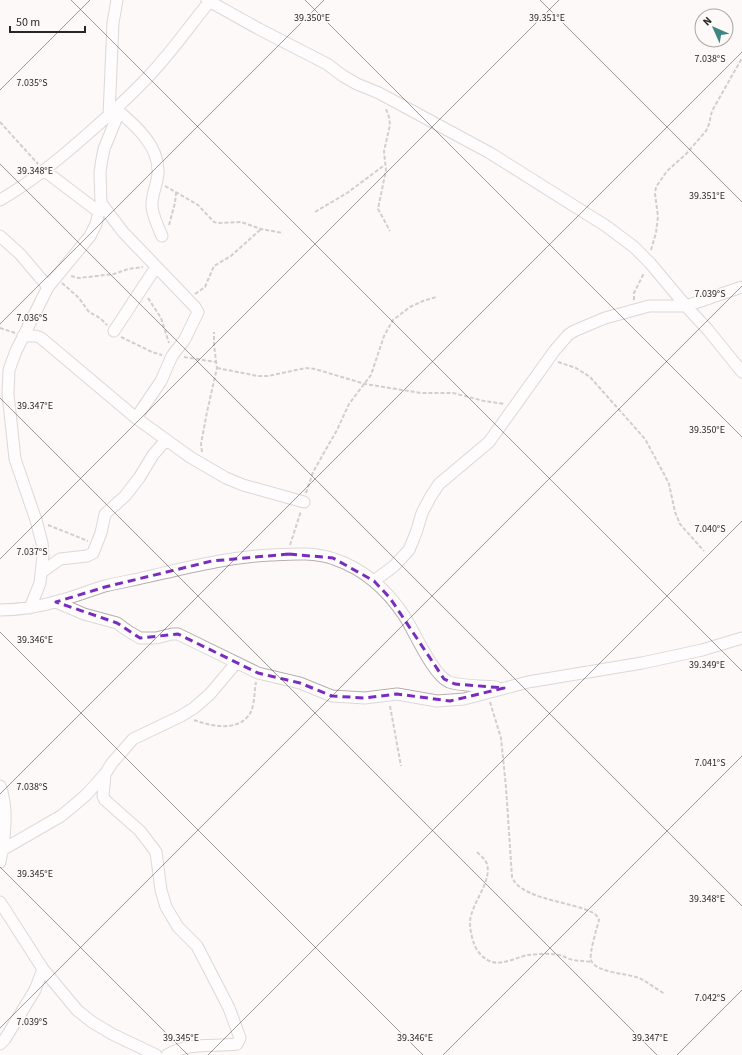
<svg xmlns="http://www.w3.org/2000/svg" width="742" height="1055" viewBox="0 0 742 1055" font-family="'Source Sans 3',sans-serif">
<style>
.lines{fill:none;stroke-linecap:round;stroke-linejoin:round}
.minor-casing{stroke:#b9adad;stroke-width:13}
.path{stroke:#9e9999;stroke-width:2;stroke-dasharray:4 2;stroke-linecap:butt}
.minor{stroke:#fff;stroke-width:11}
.marked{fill:none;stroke:#7b2cbf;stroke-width:3;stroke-dasharray:8 5;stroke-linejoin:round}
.ticks{fill:none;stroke:#2b2626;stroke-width:1;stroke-opacity:0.45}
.ticks-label{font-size:10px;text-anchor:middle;fill:#2b2626;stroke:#fef9f9;stroke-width:3.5;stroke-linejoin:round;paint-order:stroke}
</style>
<rect width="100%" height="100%" fill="#fef9f9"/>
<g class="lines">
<defs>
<path id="minor" d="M207 0 259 29 327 64 343 76 357 84 379 93 490 153 606 226 634 247 650 263 686 306 708 330 742 372
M116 109C135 125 160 146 158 174 157 185 151 196 152 207 153 216 158 227 162 236
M109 115 113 23 117 0
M45 171 99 212
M0 200C30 183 57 161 83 138 105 119 127 99 148 77 170 54 189 27 209 2
M101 203 123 232 195 307 198 312 185 339 172 356 161 381 136 418
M0 236 20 254 48 287
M114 331 156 267
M23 336H36L41 338 136 418 190 457 226 478 243 485 304 502
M42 572 60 559 87 556 93 553 101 533 105 514 125 496 139 478 153 455 166 440
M374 581 394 566 409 550 416 533 422 513 431 496 439 484 489 442 555 350 568 335 574 331 605 318 649 306H686L742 287
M56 602 84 614 117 623 128 631 140 638H156L172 634H178L258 673 300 683 332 696 365 698 397 694 437 701 464 699 528 682 642 663 702 650 742 638
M30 608 40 583 43 555 42 543 36 520 15 459 8 394 9 370 16 351 48 287 90 236 96 224 101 203 100 172 102 159 104 149 119 112
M0 610C21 610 42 606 62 600 77 596 91 590 105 586 122 582 139 579 155 575 194 566 231 557 271 555 291 554 315 552 334 559 364 569 388 591 405 617 415 633 433 675 449 682 460 686 484 686 496 687
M105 774 103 796 105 800 140 831 156 852 161 890 166 907 178 927 197 946 229 1008 240 1038 237 1044C214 1047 188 1042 167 1055
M0 786C9 809 5 838 0 862
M2 850 61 816 72 807 86 795 105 774 112 763 133 739 181 716 194 708 210 694 236 663
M0 902 43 969 77 1010 92 1022 112 1034 156 1055
M0 1044 5 1039 35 990 43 969"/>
</defs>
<use href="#minor" class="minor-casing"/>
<path class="path" d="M386 109 389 117 390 125 384 151 386 170 378 209 390 231
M0 122 38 164
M165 186 198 205 214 222 218 223 241 222 261 229 283 233
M315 212 347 193 386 164
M169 225 175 203 176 193
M651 250 656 233 658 216 655 194 656 187 667 171 686 154 706 131 709 124 712 111 742 58
M71 276 79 278 114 274 128 269 143 267
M62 283 79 298 89 312 100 318 107 325
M195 294 205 287 214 266 231 256 261 229
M148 298 161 318 169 343
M634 300V293L644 273
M0 328 15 333
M121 337 152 352 162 355
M184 357 216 362
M558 362 576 368 590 377 645 439 663 472 669 484 675 512 680 524 704 551
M217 368 258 376H268L306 368 315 369 365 384 421 393H453L484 401 505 404
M202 452 201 444 207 412 217 368 214 345V332
M306 493 313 472 337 430 349 404 371 375 384 336 393 320 410 307 423 301 436 297
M48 525 88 541
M290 545 301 511
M490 702 501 738 506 787 512 877C522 904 596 902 599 920 597 928 589 953 591 960 595 973 627 973 639 978 648 982 656 989 665 994
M390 706 401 766
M194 720C210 726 237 732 249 715 255 707 254 692 256 682
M477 852C481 856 485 859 487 864 492 883 471 903 470 922 470 930 472 939 475 946 478 953 485 960 492 962 504 965 517 957 528 955 538 954 549 953 559 955 564 956 568 959 573 960 579 961 585 961 591 962"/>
<use href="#minor" class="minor"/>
</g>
<path d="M0 0H742V1055H0ZM289 554 333 558 374 581 390 598 444 679 455 684 504 688 450 701 397 694 365 698 332 696 300 683 258 673 178 634 140 638 117 623 56 602 105 587 212 561Z" fill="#fef9f9" fill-opacity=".55" fill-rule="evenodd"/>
<path class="marked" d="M289 554 333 558 374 581 390 598 444 679 455 684 504 688 450 701 397 694 365 698 332 696 300 683 258 673 178 634 140 638 117 623 56 602 105 587 212 561Z"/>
<path class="ticks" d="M71 0 742 671M305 0 742 437M540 0 742 202M0 90 90 0M0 164 742 906M0 324 324 0M0 398 657 1055M0 559 559 0M0 632 423 1055M0 794 742 52M0 867 188 1055M0 1028 742 286M208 1055 742 521M443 1055 742 756M677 1055 742 990"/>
<g class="ticks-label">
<text x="547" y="21">39.351°E</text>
<text x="312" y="21">39.350°E</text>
<text x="710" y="62">7.038°S</text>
<text x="32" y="86">7.035°S</text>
<text x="35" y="174">39.348°E</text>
<text x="707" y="199">39.351°E</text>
<text x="710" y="297">7.039°S</text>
<text x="32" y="321">7.036°S</text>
<text x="35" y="409">39.347°E</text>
<text x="707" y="433">39.350°E</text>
<text x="710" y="532">7.040°S</text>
<text x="32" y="555">7.037°S</text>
<text x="35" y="643">39.346°E</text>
<text x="707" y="668">39.349°E</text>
<text x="710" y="766">7.041°S</text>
<text x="32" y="790">7.038°S</text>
<text x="35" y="877">39.345°E</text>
<text x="707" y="902">39.348°E</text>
<text x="710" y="1001">7.042°S</text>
<text x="32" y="1025">7.039°S</text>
<text x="181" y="1041">39.345°E</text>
<text x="415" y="1041">39.346°E</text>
<text x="650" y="1041">39.347°E</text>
</g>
<g transform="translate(714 28) rotate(315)"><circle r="19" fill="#fef9f9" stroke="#aaa5a5"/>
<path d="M0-3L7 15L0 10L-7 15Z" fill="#3e8682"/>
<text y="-6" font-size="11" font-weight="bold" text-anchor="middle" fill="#2b2626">N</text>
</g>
<path d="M10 26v6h75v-6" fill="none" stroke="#2b2626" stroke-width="2"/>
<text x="16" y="26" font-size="12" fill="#2b2626" stroke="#fef9f9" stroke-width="3" paint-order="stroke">50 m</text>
</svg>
